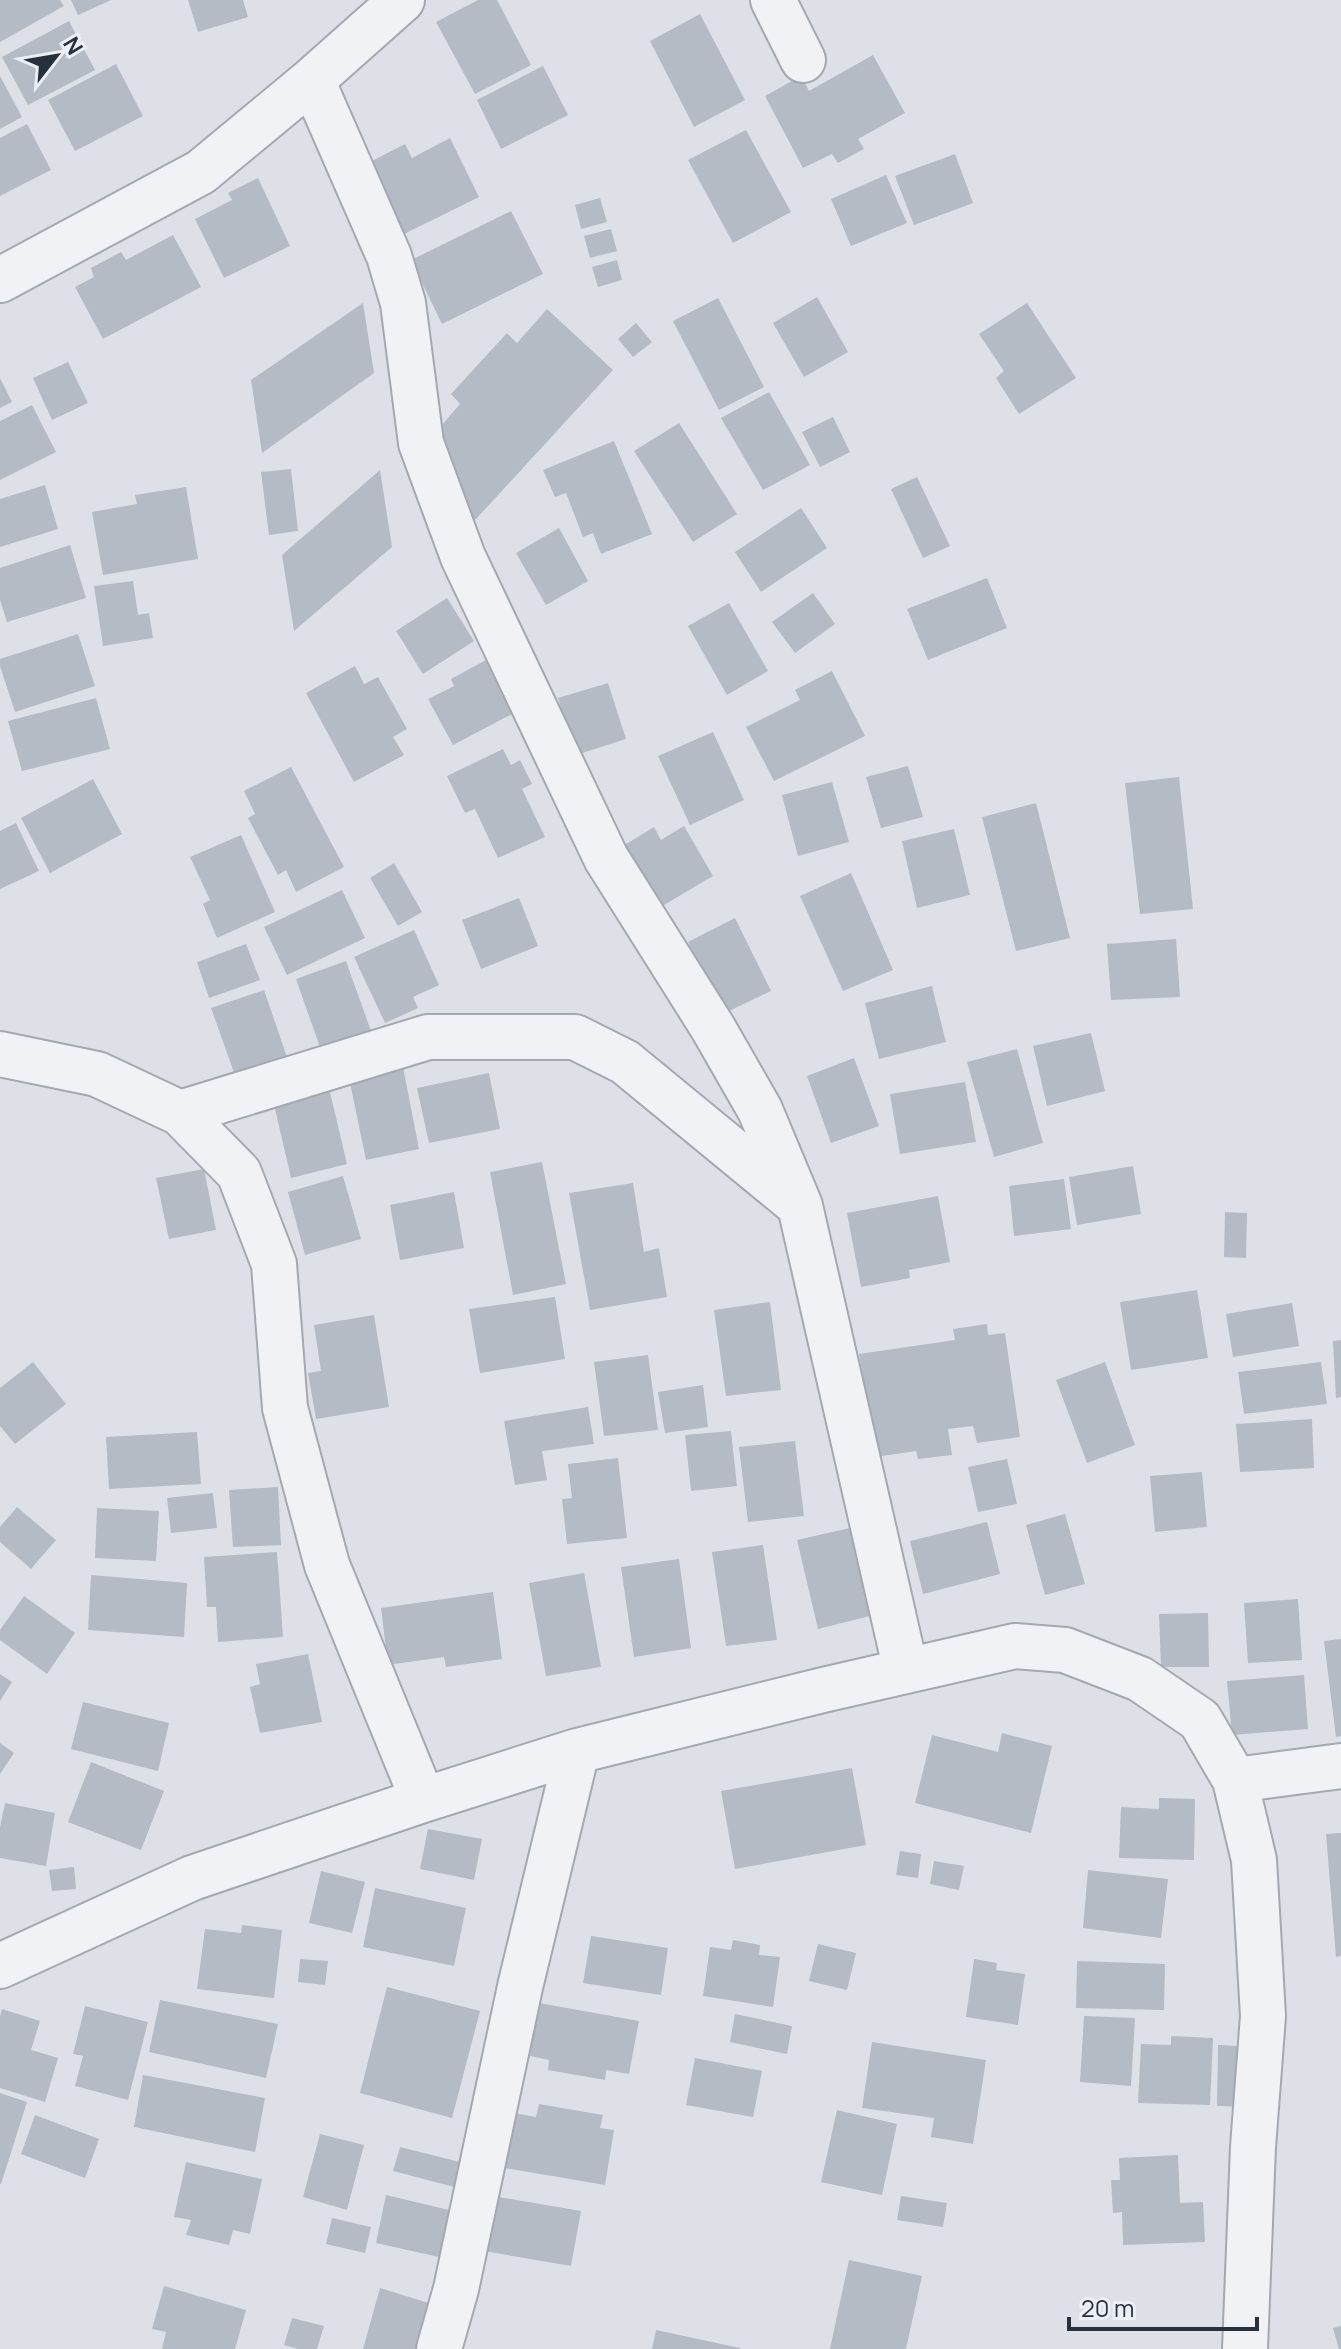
<svg xmlns="http://www.w3.org/2000/svg" width="1341" height="2349" viewBox="0 0 1341 2349" font-family="Manrope,sans-serif">
<style>
.building{fill:#b4bbc4}
.lines{fill:none;stroke-linecap:round;stroke-linejoin:round}
.street-casing{stroke:#a3a8b1;stroke-width:48}
.street{stroke:#f0f2f5;stroke-width:44}
</style>
<rect width="100%" height="100%" fill="#dde1e7"/>
<path class="building" d="M0 0H60L64 6 0 42Z
M71 0H111L78 15Z
M188 0H243L248 17 198 32Z
M478 0H497L531 65 475 94 436 22Z
M700 14 745 100 694 127 650 41Z
M69 21 95 70 28 105 2 57Z
M873 55 905 113 858 139 864 149 838 163 832 154 803 168 765 96 801 76 809 91Z
M116 64 143 116 75 151 48 100Z
M543 66 568 115 501 149 477 100Z
M0 76 22 117 0 129Z
M27 124 51 170 0 196V138Z
M746 130 791 212 733 243 688 160Z
M450 138 479 197 402 235 366 164 405 144 412 158Z
M955 154 973 203 914 225 895 176Z
M886 175 907 223 851 246 831 199Z
M258 178 290 246 224 278 195 219 232 200 228 193Z
M600 198 607 222 581 229 575 205Z
M511 211 543 274 442 324 411 260Z
M611 229 617 251 590 258 584 236Z
M173 235 201 287 103 339 75 287 94 277 91 268 121 252 126 260Z
M617 260 622 280 598 287 592 267Z
M817 297 848 352 804 377 773 323Z
M718 298 764 387 719 410 673 321Z
M363 303 374 373 262 453 251 380Z
M1027 303 1076 378 1019 414 996 378 1004 371 979 334Z
M547 309 613 370 475 520 450 480 436 432 460 404 451 394 507 333 517 343Z
M636 323 652 342 633 357 618 339Z
M68 362 88 403 52 420 33 378Z
M0 378 12 402 0 408Z
M769 392 810 465 763 490 721 418Z
M32 405 56 452 0 480V421Z
M833 417 850 452 820 467 802 432Z
M679 423 737 514 693 542 634 451Z
M614 441 652 534 601 554 593 533 583 537 566 493 555 497 543 470Z
M291 469 298 531 269 535 261 472Z
M380 470 392 547 294 631 282 555Z
M917 477 950 546 923 558 891 489Z
M45 485 58 529 0 547V499Z
M186 487 198 559 103 575 92 512 137 504 135 495Z
M801 508 827 548 761 592 735 552Z
M559 528 588 581 546 605 516 553Z
M70 545 86 598 7 622 0 600V568Z
M987 578 1007 628 928 660 907 609Z
M133 581 138 615 149 613 153 638 103 646 94 586Z
M813 593 835 624 795 653 772 622Z
M447 598 474 641 423 674 396 631Z
M729 603 768 671 727 695 688 626Z
M78 634 95 686 15 712 0 666V659Z
M486 660 514 713 453 745 428 699 454 686 451 679Z
M355 666 364 684 378 677 407 729 393 737 404 755 354 782 306 693Z
M832 671 865 736 774 781 746 727 800 700 795 690Z
M608 683 626 739 576 755 558 698Z
M96 698 110 749 22 771 8 721Z
M713 732 744 800 690 825 658 756Z
M503 749 511 765 520 760 532 784 522 789 545 837 498 858 475 809 465 813 447 776Z
M908 766 923 817 881 828 866 777Z
M291 767 344 867 296 892 286 870 278 875 248 818 255 814 244 791Z
M1179 777 1193 909 1140 914 1125 783Z
M93 779 122 834 50 873 21 818Z
M832 782 849 842 798 856 782 795Z
M1036 803 1070 938 1016 951 982 817Z
M16 823 39 871 0 889V831Z
M684 826 713 876 659 908 623 846 654 827 661 840Z
M954 829 970 895 917 908 902 841Z
M241 835 275 912 217 938 203 904 210 900 190 857Z
M394 863 422 912 398 926 370 878Z
M851 873 893 970 843 991 800 896Z
M342 890 365 938 287 975 264 927Z
M519 898 538 946 481 969 462 920Z
M735 918 771 991 723 1014 688 942Z
M414 930 439 985 413 997 418 1008 385 1023 354 957Z
M1176 939 1180 997 1111 1000 1107 944Z
M246 944 260 980 209 998 197 962Z
M346 961 371 1031 321 1050 296 979Z
M932 986 946 1042 879 1059 865 1003Z
M264 990 288 1060 236 1078 211 1008Z
M1091 1033 1105 1091 1047 1106 1033 1046Z
M1017 1049 1043 1143 994 1157 967 1062Z
M854 1058 879 1126 831 1143 807 1076Z
M402 1062 419 1149 366 1160 348 1073Z
M489 1073 500 1129 429 1143 417 1088Z
M965 1082 976 1142 900 1154 890 1094Z
M329 1088 347 1164 291 1178 273 1100Z
M542 1162 566 1284 513 1295 490 1172Z
M1133 1166 1141 1214 1077 1225 1069 1177Z
M204 1169 216 1230 169 1239 156 1178Z
M343 1176 361 1239 305 1255 288 1192Z
M1064 1179 1071 1229 1014 1236 1009 1186Z
M633 1183 644 1252 659 1248 667 1297 590 1310 569 1193Z
M454 1192 464 1248 400 1260 390 1205Z
M938 1196 950 1262 909 1270 910 1278 861 1287 847 1213Z
M1225 1212 1247 1213 1246 1258 1224 1257Z
M1197 1290 1208 1358 1131 1370 1120 1302Z
M555 1297 565 1359 480 1373 469 1309Z
M770 1302 781 1390 726 1396 714 1310Z
M1292 1303 1299 1346 1233 1357 1226 1314Z
M374 1315 389 1407 316 1419 308 1373 321 1371 314 1325Z
M987 1324 988 1335 1005 1333 1020 1437 977 1443 973 1426 948 1429 952 1455 918 1459 916 1451 868 1458 857 1382H864L859 1354 955 1340 953 1329Z
M1341 1340V1397L1336 1398 1333 1341Z
M648 1355 658 1430 604 1436 594 1362Z
M33 1362 66 1404 15 1444 0 1426V1388Z
M1105 1362 1135 1445 1087 1463 1056 1380Z
M1321 1362 1327 1404 1244 1414 1238 1372Z
M703 1385 708 1427 665 1433 658 1392Z
M588 1407 594 1444 542 1451 547 1480 515 1485 504 1421Z
M1312 1419 1314 1468 1240 1472 1236 1424Z
M731 1431 737 1486 691 1491 685 1435Z
M197 1432 201 1484 109 1489 106 1437Z
M795 1441 804 1516 748 1522 739 1447Z
M618 1458 627 1538 567 1544 562 1499 572 1498 568 1464Z
M1007 1459 1017 1504 978 1512 968 1467Z
M1202 1472 1207 1527 1155 1532 1150 1476Z
M278 1487 281 1545 233 1547 229 1490Z
M213 1493 217 1528 171 1533 167 1498Z
M17 1507 56 1540 31 1569 0 1542V1527Z
M97 1508 159 1511 156 1561 95 1558Z
M1065 1514 1085 1584 1045 1595 1026 1525Z
M987 1522 1000 1574 923 1594 910 1541Z
M850 1528 870 1616 818 1629 797 1540Z
M763 1545 777 1640 726 1646 712 1552Z
M277 1552 283 1637 218 1642 216 1607H207L204 1557Z
M679 1559 691 1648 634 1657 621 1567Z
M584 1573 601 1667 546 1676 529 1583Z
M91 1575 187 1583 184 1637 88 1630Z
M493 1592 502 1659 446 1667 444 1657 388 1665 381 1608Z
M24 1596 75 1633 47 1674 0 1640V1630Z
M1298 1599 1302 1660 1248 1663 1244 1603Z
M1208 1613 1209 1667H1161L1159 1614Z
M1341 1639V1736L1336 1737 1324 1641Z
M308 1654 322 1722 260 1733 250 1687 260 1684 256 1664Z
M0 1674 12 1682 0 1701Z
M1304 1675 1308 1729 1232 1735 1227 1681Z
M83 1702 169 1723 158 1771 71 1749Z
M1002 1733 1052 1746 1031 1833 915 1803 932 1735 998 1752Z
M0 1743 14 1753 0 1774Z
M91 1762 164 1791 141 1850 68 1822Z
M852 1768 866 1845 735 1869 721 1791Z
M1159 1798 1195 1799 1194 1860 1119 1858 1121 1807 1159 1809Z
M5 1803 55 1813 46 1866 0 1858V1827Z
M428 1829 482 1839 474 1880 420 1869Z
M1341 1833V1956L1336 1957 1326 1834Z
M900 1851 921 1854 918 1878 896 1875Z
M934 1861 964 1866 959 1890 930 1884Z
M74 1867 76 1889 52 1891 49 1870Z
M1088 1870 1168 1879 1161 1938 1083 1928Z
M321 1871 365 1882 352 1933 309 1923Z
M375 1888 466 1908 454 1966 363 1947Z
M242 1925 282 1930 274 1998 197 1989 205 1929 241 1933Z
M591 1936 668 1948 661 1995 583 1983Z
M733 1940 760 1945 759 1955 780 1957 773 2007 703 1996 710 1947 731 1950Z
M818 1944 856 1953 847 1990 809 1981Z
M300 1959 328 1961 325 1985 298 1982Z
M974 1959 997 1963 996 1970 1025 1974 1018 2025 966 2017Z
M1077 1961 1165 1964 1164 2010 1076 2008Z
M387 1987 480 2011 452 2118 360 2093Z
M160 2000 278 2024 266 2078 149 2052Z
M539 2003 639 2021 629 2074 606 2070 605 2080 548 2070 549 2060 530 2056Z
M85 2006 148 2022 128 2100 75 2086 83 2056 73 2054Z
M2 2009 40 2021 31 2050 58 2058 45 2102 0 2088V2017Z
M735 2014 792 2026 787 2054 730 2042Z
M1084 2016 1135 2018 1131 2086 1080 2082Z
M1171 2036 1213 2038 1210 2105 1138 2103 1141 2044 1171 2045Z
M872 2042 986 2060 973 2144 931 2137 934 2118 862 2108Z
M1218 2045 1256 2047 1255 2107 1217 2106Z
M695 2058 762 2071 753 2117 686 2105Z
M143 2075 265 2098 255 2152 134 2127Z
M0 2093 27 2102 1 2184H0Z
M539 2104 603 2115 600 2128 614 2130 605 2185 505 2168 514 2113 536 2117Z
M837 2110 897 2124 882 2195 821 2182Z
M35 2115 99 2139 85 2178 21 2154Z
M320 2134 364 2145 347 2210 303 2197Z
M400 2147 464 2163 458 2188 393 2171Z
M1178 2155 1180 2203 1203 2202 1205 2242 1123 2245 1122 2212 1113 2213 1111 2180H1120L1119 2158Z
M186 2162 262 2179 250 2234 233 2230 229 2245 186 2235 191 2220 174 2217Z
M386 2195 449 2210 439 2257 376 2243Z
M493 2196 581 2211 571 2266 484 2251Z
M901 2196 947 2203 943 2227 897 2220Z
M332 2218 371 2227 365 2253 326 2244Z
M849 2260 922 2276 906 2349H830Z
M164 2286 246 2310 235 2349H162L166 2332 152 2329Z
M380 2288 432 2304 419 2349H363Z
M292 2318 324 2326 317 2349H298L284 2345Z
M1341 2326V2349H1339L1333 2328Z
M656 2330 740 2348V2349H652Z"/>
<g class="lines">
<defs>
<path id="street" d="M773 0 803 60
M312 80 389 256 403 303 421 443 463 557 606 858 713 1028 760 1110 800 1206 906 1671
M0 280 201 172 312 80 402 0
M0 1054 97 1074 180 1113 239 1173 274 1264 285 1408 327 1565 423 1800
M180 1113 428 1037H575L625 1062 794 1201
M1235 1780 1341 1766
M0 1966 192 1878 423 1800 577 1751 823 1690 1015 1646 1065 1650 1140 1679 1200 1720 1235 1780 1254 1860 1263 2016 1253 2147 1245 2349
M439 2349 456 2289 520 1987 577 1751"/>
</defs>
<use href="#street" class="street-casing"/>
<use href="#street" class="street"/>
</g>
<g transform="translate(56 56) rotate(59)" stroke="#ecf0f5" stroke-width="6" paint-order="stroke">
<path d="M0-6L14 30L0 20L-14 30Z" fill="#27303d"/>
<text y="-12" font-size="22" font-weight="bold" text-anchor="middle" fill="#27303d">N</text>
</g>
<path d="M1069 2317v12h188v-12" fill="none" stroke="#27303d" stroke-width="4"/>
<text x="1081" y="2317" font-size="24" fill="#27303d" stroke="#ecf0f5" stroke-width="6" paint-order="stroke">20 m</text>
</svg>
